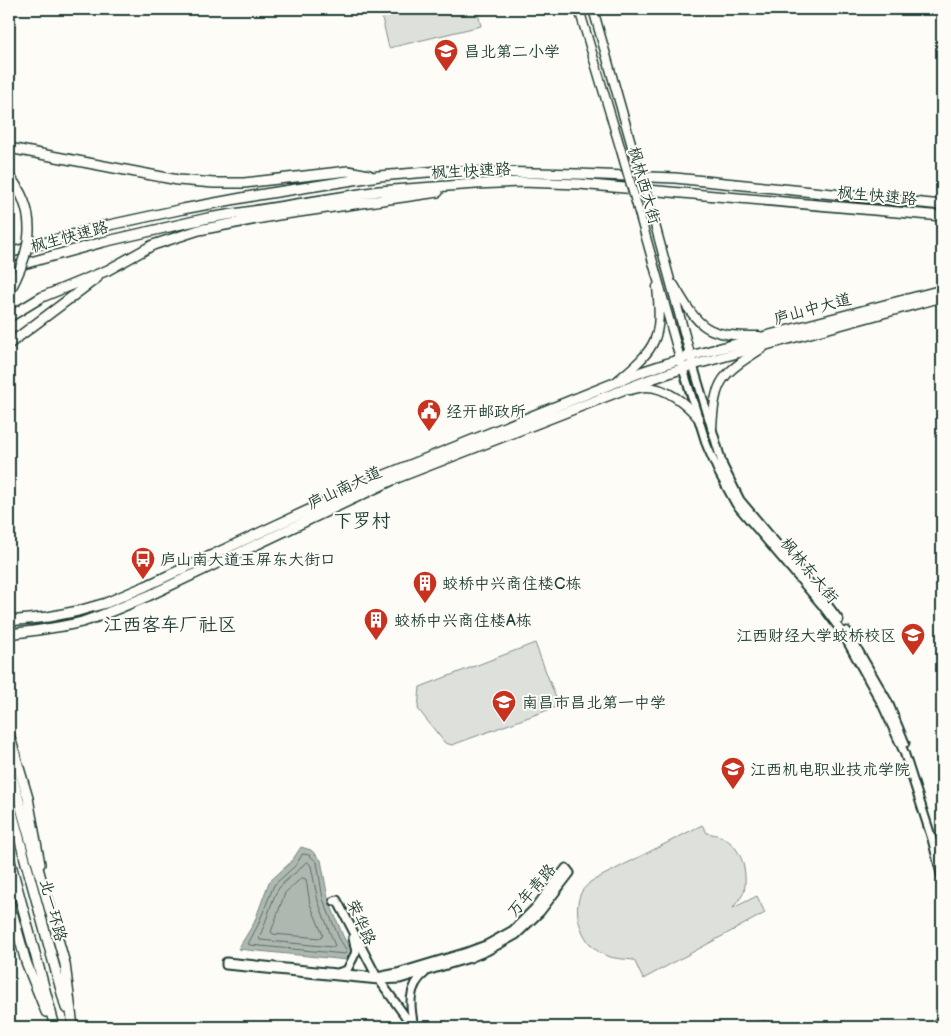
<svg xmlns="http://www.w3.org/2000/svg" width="951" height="1036" viewBox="0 0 951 1036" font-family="'Balsamiq Sans','LXGW WenKai TC',sans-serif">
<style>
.green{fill:#dde0db;stroke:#7e8e88}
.water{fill:#aeb8b1;stroke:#75877f}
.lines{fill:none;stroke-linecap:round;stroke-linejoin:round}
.shore{stroke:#586e66;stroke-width:1}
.tertiary-casing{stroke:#1f3d34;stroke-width:11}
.secondary-casing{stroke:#1f3d34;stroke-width:11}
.primary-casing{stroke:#1f3d34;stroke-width:12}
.trunk-casing{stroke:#1f3d34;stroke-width:12}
.tertiary{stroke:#fdfcf7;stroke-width:7}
.secondary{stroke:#fdfcf7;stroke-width:8}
.primary{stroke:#fdfcf7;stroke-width:9}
.trunk{stroke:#fdfcf7;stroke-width:9}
.secondary-bridge-casing{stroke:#1f3d34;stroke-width:11;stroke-linecap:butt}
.trunk-bridge-casing{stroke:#1f3d34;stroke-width:12;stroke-linecap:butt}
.secondary-bridge{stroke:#fdfcf7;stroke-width:8}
.trunk-bridge{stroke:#fdfcf7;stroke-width:9}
.labels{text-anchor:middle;stroke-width:4;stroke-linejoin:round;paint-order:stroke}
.poi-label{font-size:16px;fill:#1f3d34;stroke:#fdfcf7;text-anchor:start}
.street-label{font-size:16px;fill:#1f3d34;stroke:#fdfcf7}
.quarter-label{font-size:19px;fill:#1f3d34;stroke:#fdfcf7}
</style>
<rect width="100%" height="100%" fill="#fdfcf7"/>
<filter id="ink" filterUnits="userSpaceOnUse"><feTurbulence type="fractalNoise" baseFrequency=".02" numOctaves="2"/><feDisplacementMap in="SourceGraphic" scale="10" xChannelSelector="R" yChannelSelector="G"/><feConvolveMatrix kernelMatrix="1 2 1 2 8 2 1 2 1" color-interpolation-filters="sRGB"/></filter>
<g filter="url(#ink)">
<path class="green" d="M380 9H477L481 26 389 48Z
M535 643 559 706 452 745 445 743 418 709 420 687Z
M702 825 707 833C712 834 718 835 722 837 742 847 748 871 744 892 742 897 736 903 733 908L757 896 765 913 643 979 634 960C625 959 615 959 607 956 583 948 570 912 582 891 584 888 588 885 590 882Z"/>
<path class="water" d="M301 847 311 850 321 860 328 898 343 936 358 961 238 949 254 923 269 882 291 862Z"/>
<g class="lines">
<path class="shore" d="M303 854 309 855 317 862 323 899 339 938 347 951 345 954 250 945 248 944 258 925 274 885 295 866Z
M308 862 311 866 318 901 335 946 332 947 260 940 259 937C267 923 271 899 279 888 286 878 298 873 305 863Z
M302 878 306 879 310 904 323 935 321 938 273 934 271 932 285 893Z"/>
<defs>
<path id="tertiary" d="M693 365 723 466 740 500 824 600 839 620
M683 369 707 446 719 473 736 504 821 604 842 632 882 704 904 752 932 839 942 878
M847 631 888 702 905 743
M566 868 570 873 540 912 516 935 487 951 470 958 400 979 379 980 226 965V962L377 977 397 973 467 952 486 945 513 930 535 908Z
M334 901 337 900 377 977 413 1027
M340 972 347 970 356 952 353 938
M414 1027C410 1007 407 987 425 973
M746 1027 765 1026 777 1027"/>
<path id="secondary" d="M579 9 620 147
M593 9 633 150
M638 209 683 369
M651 210 693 365
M674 285C700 330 706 336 759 336
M618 380C658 347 662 338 657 287
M630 390C635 389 641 387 646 387 666 387 687 404 699 419
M712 428C715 378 722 374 763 348"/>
<path id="primary" d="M9 734 28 798 40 864"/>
<path id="trunk" d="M9 148 178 180 214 183H244L348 171 369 175
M9 253 100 227 183 209 258 195 379 176 440 171 578 174 675 178 942 205
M9 268 103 242 208 218 379 191 476 184 521 182 579 184 942 216
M9 317 42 297 108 270 153 245 199 230 278 215 438 192
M9 344 97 278
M9 621 48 617 78 611 106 603 146 586 375 479 644 371 690 356 942 290
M9 634C33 631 58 628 82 622 105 615 126 605 148 596L397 478 651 379 693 365 942 297
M9 765 65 964 73 1027
M9 801 66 1008
M9 857 55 1027
M9 901 26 962 46 1012"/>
</defs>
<use href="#tertiary" class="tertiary-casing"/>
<use href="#secondary" class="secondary-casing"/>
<use href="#primary" class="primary-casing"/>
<use href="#trunk" class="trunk-casing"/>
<use href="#tertiary" class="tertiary"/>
<use href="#secondary" class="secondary"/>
<use href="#primary" class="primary"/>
<use href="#trunk" class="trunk"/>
<defs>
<path id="secondary-bridge" d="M620 147 638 209
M633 150 651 210"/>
<path id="trunk-bridge" d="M9 176C40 214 31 252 9 292"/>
</defs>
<use href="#secondary-bridge" class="secondary-bridge-casing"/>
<use href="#trunk-bridge" class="trunk-bridge-casing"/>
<use href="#secondary-bridge" class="secondary-bridge"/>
<use href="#trunk-bridge" class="trunk-bridge"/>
</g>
</g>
<defs>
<symbol id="school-pin" viewBox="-11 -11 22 30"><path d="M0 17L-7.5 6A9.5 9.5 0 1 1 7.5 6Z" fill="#c8321e" stroke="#fdfcf7"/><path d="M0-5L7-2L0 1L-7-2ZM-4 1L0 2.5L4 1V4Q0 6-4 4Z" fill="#fff"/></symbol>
<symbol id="civic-pin" viewBox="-11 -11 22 30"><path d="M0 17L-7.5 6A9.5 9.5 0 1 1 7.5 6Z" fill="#c8321e" stroke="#fdfcf7"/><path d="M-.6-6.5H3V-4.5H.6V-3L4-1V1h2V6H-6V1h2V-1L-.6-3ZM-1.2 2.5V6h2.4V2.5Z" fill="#fff"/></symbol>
<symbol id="bus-pin" viewBox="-11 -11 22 30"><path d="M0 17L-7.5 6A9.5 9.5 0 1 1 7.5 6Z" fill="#c8321e" stroke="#fdfcf7"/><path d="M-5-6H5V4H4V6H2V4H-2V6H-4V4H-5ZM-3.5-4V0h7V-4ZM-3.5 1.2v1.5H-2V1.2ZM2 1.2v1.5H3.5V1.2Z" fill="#fff"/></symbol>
<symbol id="building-pin" viewBox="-11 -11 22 30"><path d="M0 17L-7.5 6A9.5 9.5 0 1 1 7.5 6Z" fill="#c8321e" stroke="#fdfcf7"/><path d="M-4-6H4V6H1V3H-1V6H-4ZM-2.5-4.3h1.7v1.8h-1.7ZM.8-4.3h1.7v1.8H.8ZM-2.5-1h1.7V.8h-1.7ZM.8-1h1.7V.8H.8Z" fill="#fff"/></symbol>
<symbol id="university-pin" viewBox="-11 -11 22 30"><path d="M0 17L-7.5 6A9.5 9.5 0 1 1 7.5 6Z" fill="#c8321e" stroke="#fdfcf7"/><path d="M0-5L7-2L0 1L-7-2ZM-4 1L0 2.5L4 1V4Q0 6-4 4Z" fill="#fff"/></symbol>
</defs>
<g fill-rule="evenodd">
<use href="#school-pin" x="432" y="37" width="28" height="38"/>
<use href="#civic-pin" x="415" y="397" width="28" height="38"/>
<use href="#bus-pin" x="129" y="545" width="28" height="38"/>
<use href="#building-pin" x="411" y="569" width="28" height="38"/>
<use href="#building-pin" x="362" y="606" width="28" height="38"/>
<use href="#university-pin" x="899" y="621" width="28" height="38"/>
<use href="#school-pin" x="490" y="688" width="28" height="38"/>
<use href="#university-pin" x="719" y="755" width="28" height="38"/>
</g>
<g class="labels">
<g class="poi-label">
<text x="464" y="57">昌北第二小学</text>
<text x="446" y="417">经开邮政所</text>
<text x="160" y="565">庐山南大道玉屏东大街口</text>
<text x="442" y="589">蛟桥中兴商住楼C栋</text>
<text x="394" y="626">蛟桥中兴商住楼A栋</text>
<text x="896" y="641" text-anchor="end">江西财经大学蛟桥校区</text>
<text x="522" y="708">南昌市昌北第一中学</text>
<text x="750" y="775">江西机电职业技术学院</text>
</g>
<g class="street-label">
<text transform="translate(471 170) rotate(-3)" y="6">枫生快速路</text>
<text transform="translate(645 185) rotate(74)" y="6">枫林西大街</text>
<text transform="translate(877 195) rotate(5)" y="6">枫生快速路</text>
<text transform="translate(69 236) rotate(-15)" y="6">枫生快速路</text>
<text transform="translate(812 308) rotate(-15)" y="6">庐山中大道</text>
<text transform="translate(344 487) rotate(-25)" y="6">庐山南大道</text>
<text transform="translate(810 570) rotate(50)" y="6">枫林东大街</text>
<text transform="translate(531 890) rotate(-49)" y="6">万年青路</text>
<text transform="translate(54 910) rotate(75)" y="6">北一环路</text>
<text transform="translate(362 922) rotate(66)" y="6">荣华路</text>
</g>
<g class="quarter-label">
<text x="362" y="527">下罗村</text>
<text x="170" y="631">江西客车厂社区</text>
</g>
</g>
<rect width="951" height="1036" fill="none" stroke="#fdfcf7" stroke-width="30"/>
<rect x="15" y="15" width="921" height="1006" fill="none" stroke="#1f3d34" stroke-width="2" filter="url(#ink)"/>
</svg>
